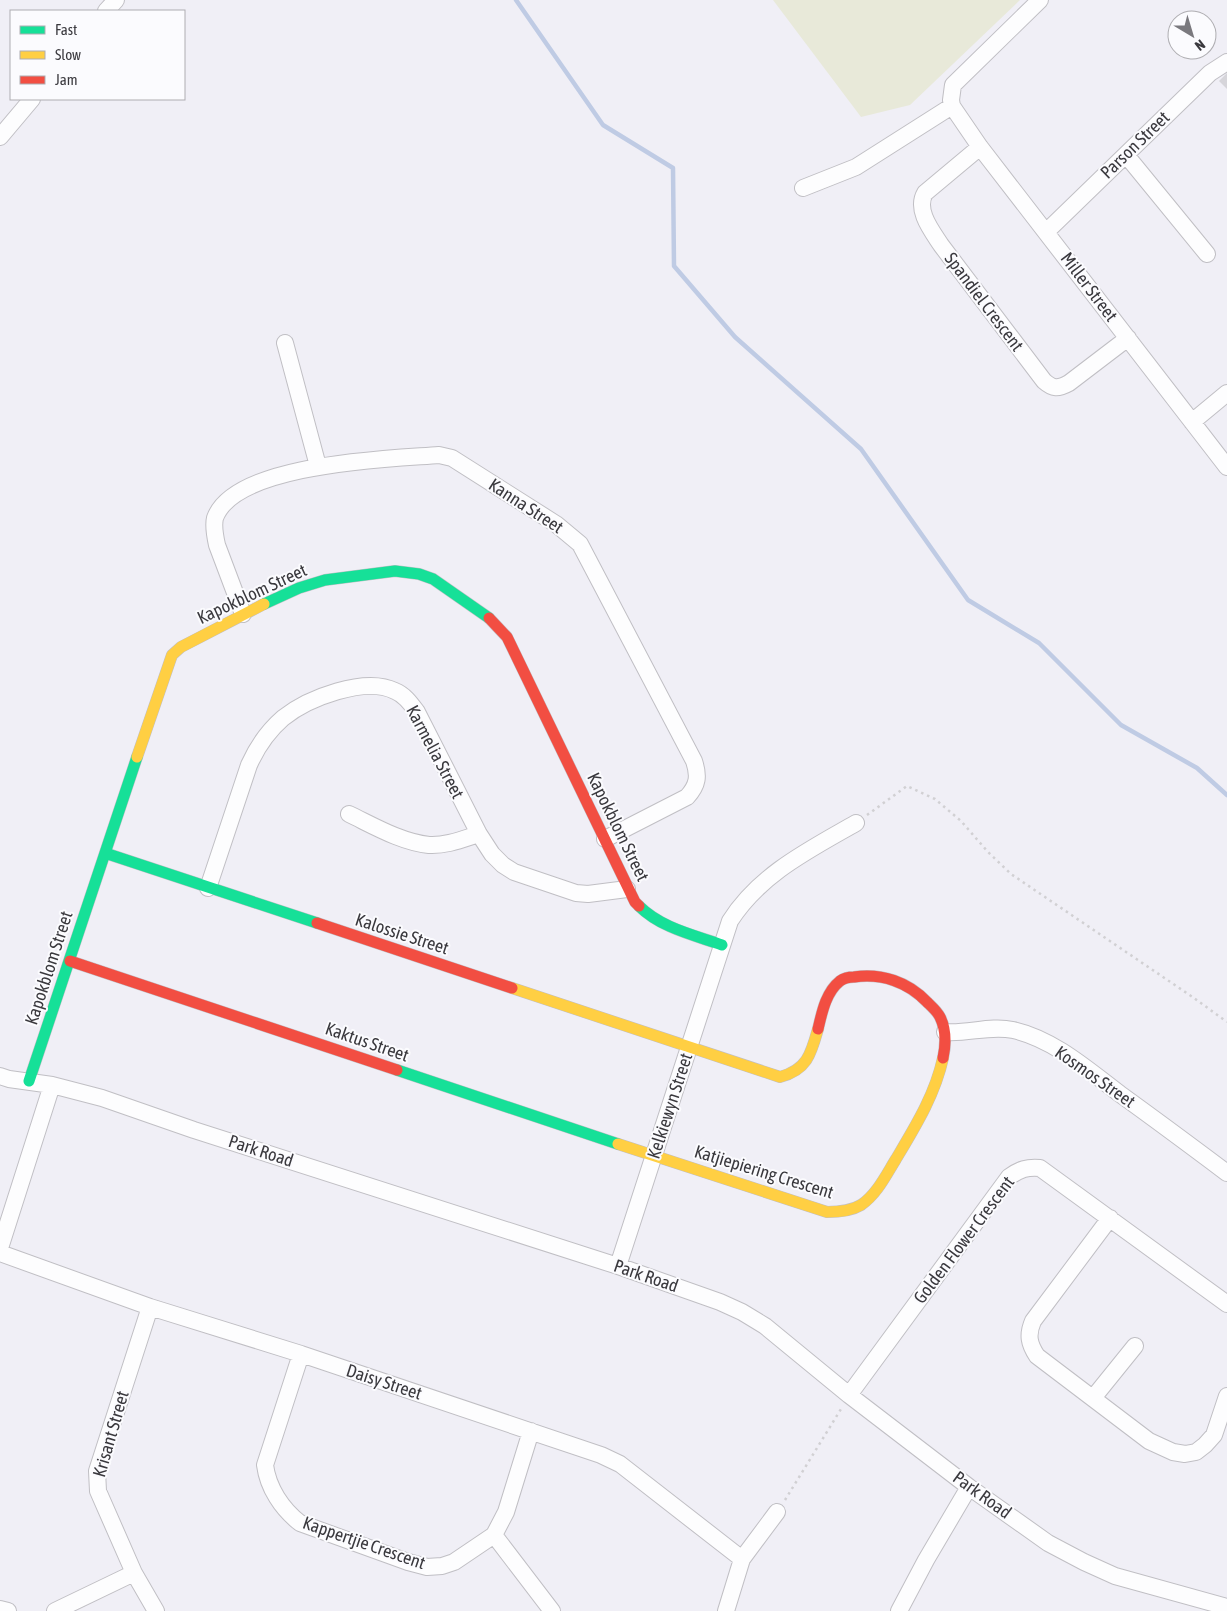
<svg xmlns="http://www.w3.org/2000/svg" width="1227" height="1611" viewBox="0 0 1227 1611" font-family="'Asap Condensed',sans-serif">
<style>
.green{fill:#e8e9d9}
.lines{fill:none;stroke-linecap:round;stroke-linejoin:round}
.stream{stroke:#bfcbe4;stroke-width:4.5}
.building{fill:#d6d5da}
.street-casing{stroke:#c0bfc4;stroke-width:18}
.fast-casing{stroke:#c0bfc4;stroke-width:12}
.slow-casing{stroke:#c0bfc4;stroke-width:12}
.jam-casing{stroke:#c0bfc4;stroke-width:12}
.path{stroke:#d1d0d3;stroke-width:2.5;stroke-dasharray:2.5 4;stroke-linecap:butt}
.street{stroke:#fdfdfe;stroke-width:16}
.fast{stroke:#16e098;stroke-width:11}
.slow{stroke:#ffcf43;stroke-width:11}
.jam{stroke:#f24e42;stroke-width:11}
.labels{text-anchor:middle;stroke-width:4;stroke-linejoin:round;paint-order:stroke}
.street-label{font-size:18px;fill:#3a393e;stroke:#fbfbfe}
</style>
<rect width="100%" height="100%" fill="#f0eff6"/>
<path class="green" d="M773 0H1020L910 105 861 117Z"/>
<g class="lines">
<path class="stream" d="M516 0 603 125 673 168 674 266 735 337 861 449 968 600 1039 643 1121 725 1197 768 1227 795"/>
</g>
<path class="building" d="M1227 73V89L1219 81Z"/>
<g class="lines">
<defs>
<path id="street" d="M1040 0 953 85 951 100 952 106 980 147 1227 467
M106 11 116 0
M0 137 32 99
M980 147 925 193C915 210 932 231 941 245L1044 381C1053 389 1058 389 1069 383L1128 338
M1126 155 1207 254
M803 188 856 167 952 106
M1046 232 1210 73 1227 62
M285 343 318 466
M1192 422 1227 393
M243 614 217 545C215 536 213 526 215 518 235 463 390 459 439 455L452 458 556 524 580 544 694 761C699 776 698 785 687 797L605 839
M349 814C374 826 401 842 429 845 446 846 463 839 479 834
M208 888 249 765C257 747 268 731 283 718 308 698 365 676 395 691 405 695 411 704 417 712L479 834 492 854 503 865 514 872 576 893 588 894 627 889
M945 1032C968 1034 990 1025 1013 1030 1053 1039 1087 1069 1120 1094 1156 1120 1191 1146 1227 1173
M0 1076 9 1079 52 1085 102 1098 194 1130 618 1266 720 1302 742 1312 765 1326 849 1395 969 1487 1048 1543 1084 1562 1115 1576 1227 1607
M1110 1218 1033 1321C1027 1335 1029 1344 1037 1356L1149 1441 1173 1452 1185 1454 1196 1452 1205 1445 1214 1435 1227 1396
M0 1248 52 1085
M0 1253 150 1307 301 1354 601 1455 620 1464 742 1559
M618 1266 730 921C760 874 809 850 856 823
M150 1307 97 1471 98 1491 134 1573 156 1611
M301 1354 265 1465C268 1488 282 1509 300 1523L408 1562 427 1567 442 1566 454 1562 494 1535 506 1512 531 1431
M849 1395 1009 1177C1020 1169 1027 1167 1040 1168L1227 1304
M1093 1398 1135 1346
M494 1535 552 1611
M0 1609 8 1611
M55 1611 134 1573
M726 1611 742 1559 777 1512
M899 1611 926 1560 969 1487"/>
<path id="fast" d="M264 604 299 588 325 580 395 571 419 574 433 579 489 618
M105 853 317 923
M639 906C661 928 694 935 722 945
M397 1070 618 1144
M29 1081 137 757"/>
<path id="slow" d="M137 757 172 655 181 647 264 604
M512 988 780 1077C807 1070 811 1054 818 1029
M618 1144 827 1212C839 1212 851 1211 861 1205 877 1194 886 1175 896 1159 915 1127 935 1095 943 1058"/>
<path id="jam" d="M489 618 507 637 635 902 639 906
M317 923 512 988
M70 961 397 1070
M818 1029C822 1012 826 992 840 981 844 978 849 977 854 977 882 973 908 982 927 1002 931 1006 937 1011 940 1017 946 1029 946 1044 943 1058"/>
</defs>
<use href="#street" class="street-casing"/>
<use href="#fast" class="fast-casing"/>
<use href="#slow" class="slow-casing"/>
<use href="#jam" class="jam-casing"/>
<path class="path" d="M867 815 907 786 935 799 961 821 988 852 1011 874 1194 998 1227 1022
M785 1500 841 1409"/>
<use href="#street" class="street"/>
<use href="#fast" class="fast"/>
<use href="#slow" class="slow"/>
<use href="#jam" class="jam"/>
</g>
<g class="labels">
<g class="street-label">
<text transform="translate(1135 145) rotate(-44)" y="6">Parson Street</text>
<text transform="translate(1089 287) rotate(53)" y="6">Miller Street</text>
<text transform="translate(984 302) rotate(53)" y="6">Spandiel Crescent</text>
<text transform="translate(526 506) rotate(33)" y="6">Kanna Street</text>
<text transform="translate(252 594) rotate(-25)" y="6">Kapokblom Street</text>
<text transform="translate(435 752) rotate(62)" y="6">Karmelia Street</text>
<text transform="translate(618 827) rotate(64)" y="6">Kapokblom Street</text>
<text transform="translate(402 934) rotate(18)" y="6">Kalossie Street</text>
<text transform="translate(49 968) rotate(-72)" y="6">Kapokblom Street</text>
<text transform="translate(367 1042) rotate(19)" y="6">Kaktus Street</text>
<text transform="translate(1095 1077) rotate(35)" y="6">Kosmos Street</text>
<text transform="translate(670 1106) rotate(-72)" y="6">Kelkiewyn Street</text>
<text transform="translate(261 1151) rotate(18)" y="6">Park Road</text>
<text transform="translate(764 1172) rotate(17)" y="6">Katjiepiering Crescent</text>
<text transform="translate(964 1240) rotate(-53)" y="6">Golden Flower Crescent</text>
<text transform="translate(646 1276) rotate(19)" y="6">Park Road</text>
<text transform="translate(384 1382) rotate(18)" y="6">Daisy Street</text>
<text transform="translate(111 1434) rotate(-74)" y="6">Krisant Street</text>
<text transform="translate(982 1495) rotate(36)" y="6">Park Road</text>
<text transform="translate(364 1543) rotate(19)" y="6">Kappertjie Crescent</text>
</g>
</g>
<rect x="10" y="10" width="175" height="90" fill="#fbfbfe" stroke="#aeadb1"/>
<rect x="20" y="26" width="25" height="8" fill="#16e098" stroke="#aeadb1"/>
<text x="55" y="35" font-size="15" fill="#3a393e">Fast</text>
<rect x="20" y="51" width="25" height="8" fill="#ffcf43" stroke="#aeadb1"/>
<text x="55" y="60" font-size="15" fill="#3a393e">Slow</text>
<rect x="20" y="76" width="25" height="8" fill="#f24e42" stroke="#aeadb1"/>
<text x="55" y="85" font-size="15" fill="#3a393e">Jam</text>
<g transform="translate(1192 35) rotate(142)"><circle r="24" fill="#fbfbfe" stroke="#aeadb1"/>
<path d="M0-4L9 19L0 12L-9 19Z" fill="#7a797e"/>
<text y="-8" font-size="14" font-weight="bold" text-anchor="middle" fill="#3a393e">N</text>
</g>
</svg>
